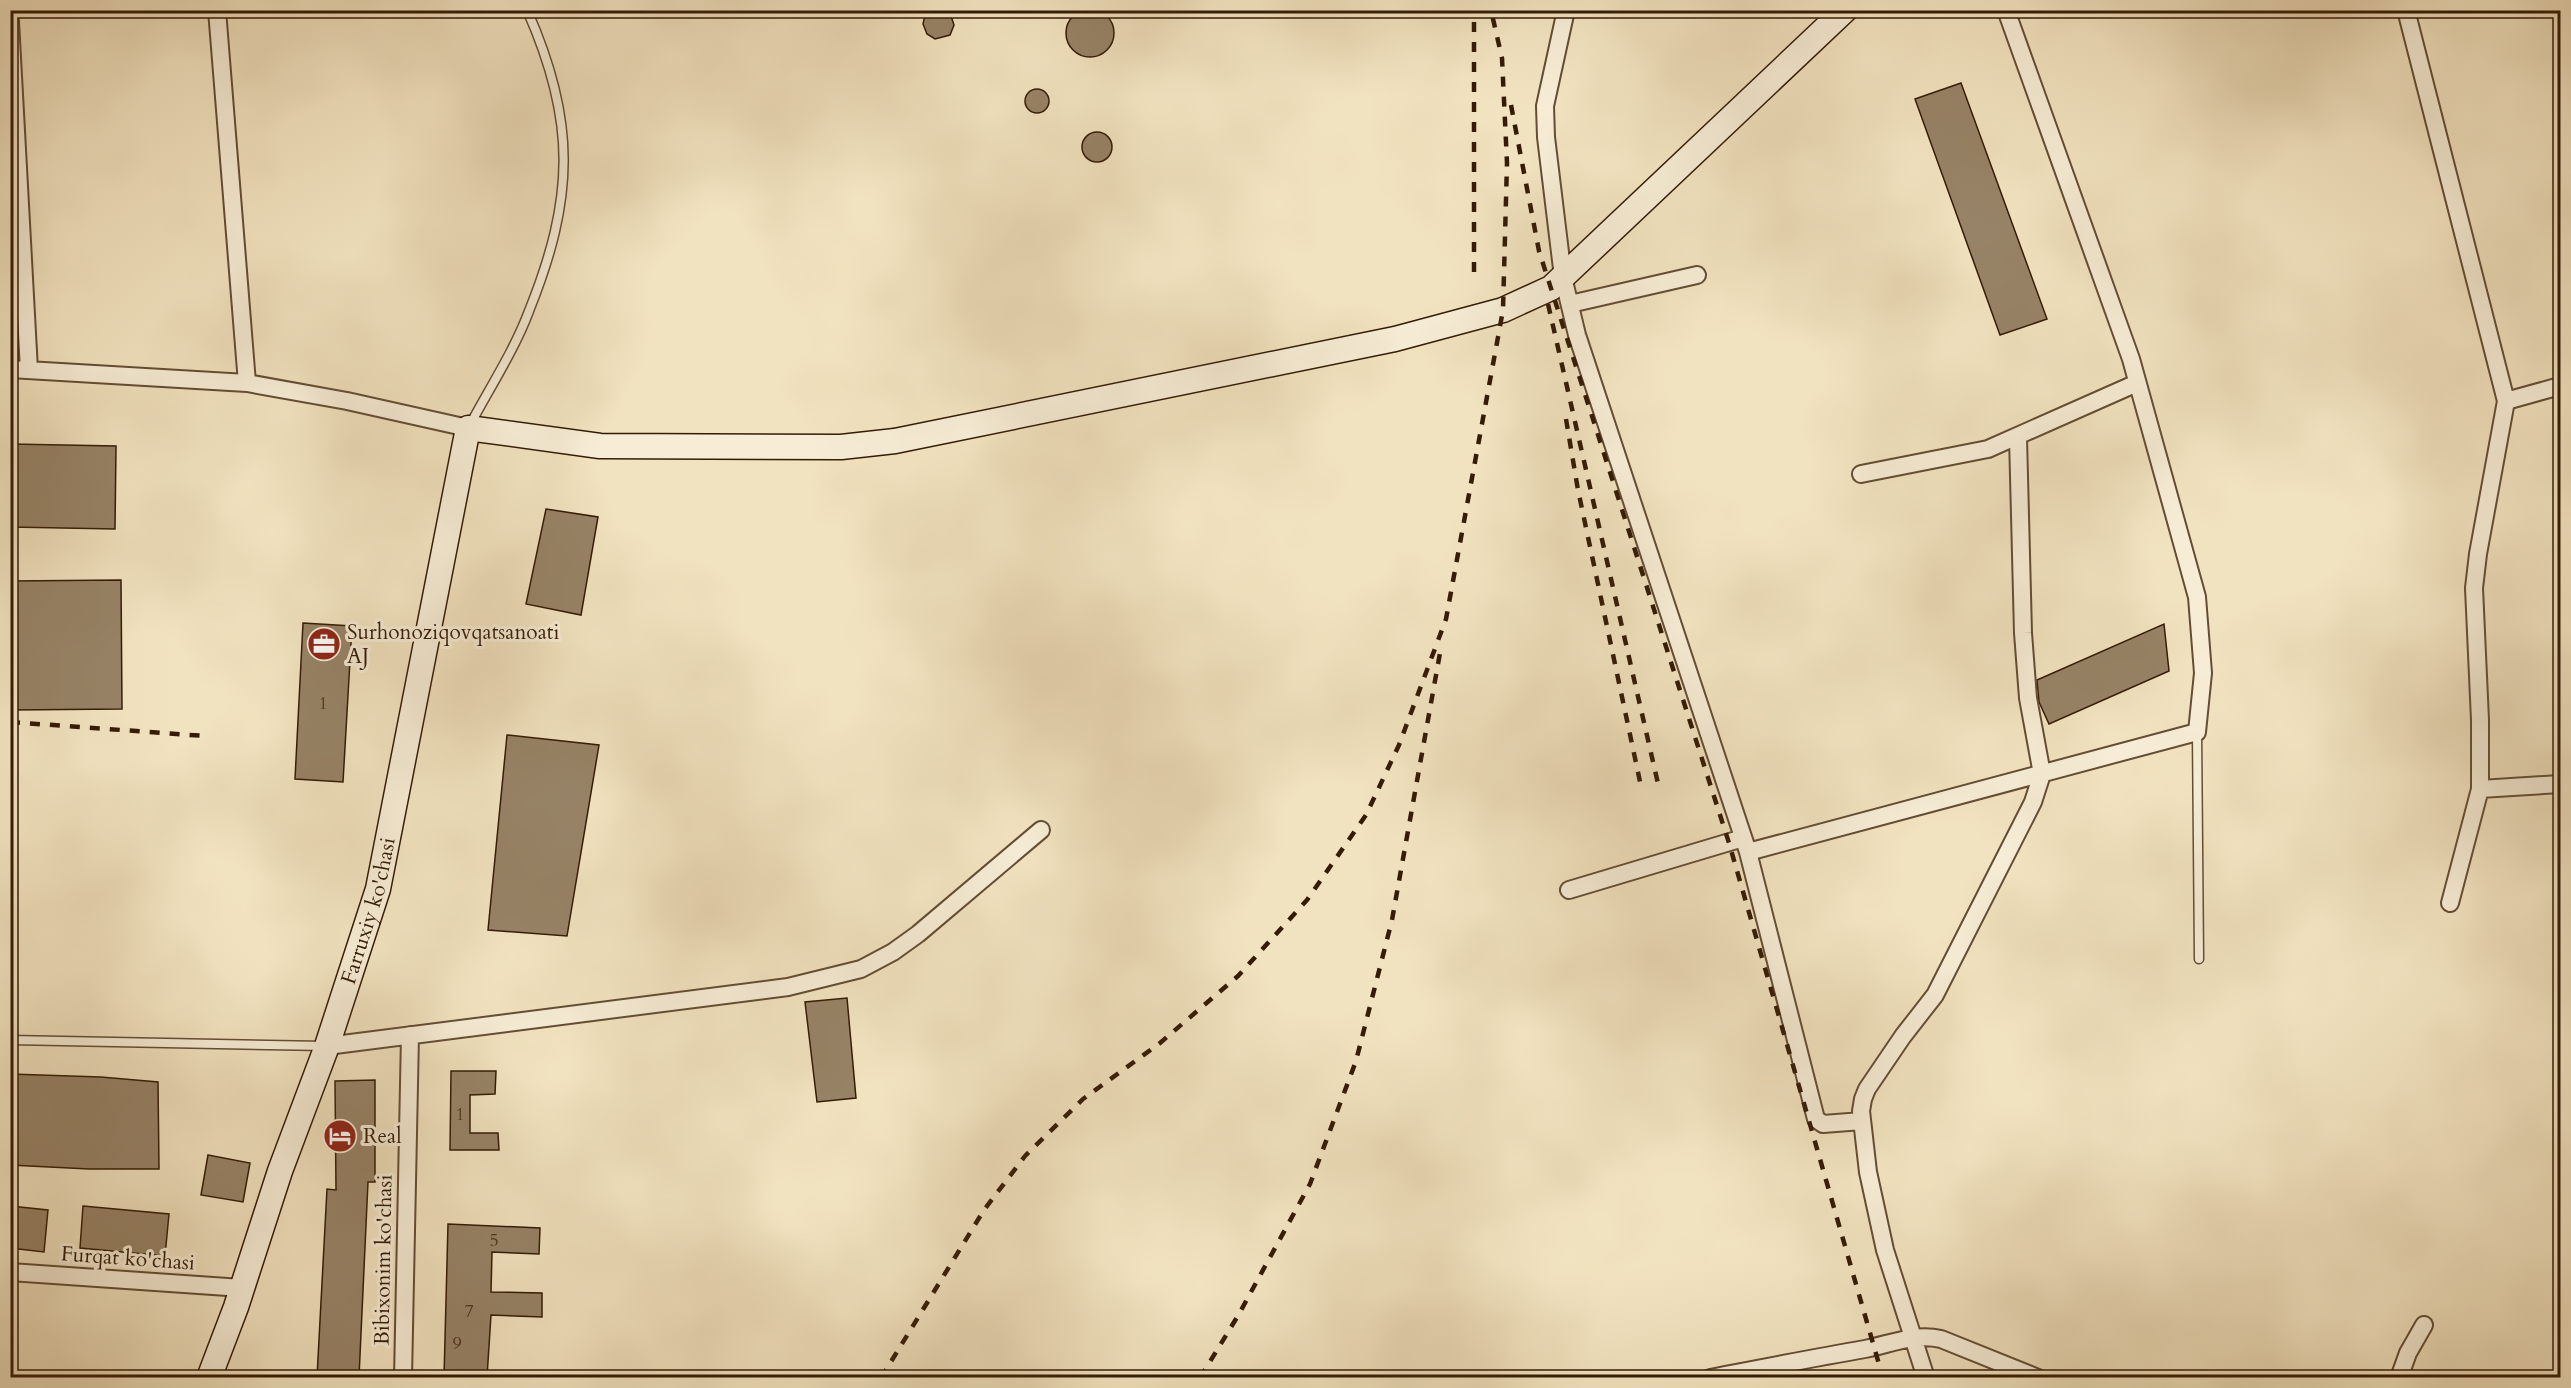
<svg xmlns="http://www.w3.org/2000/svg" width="2571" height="1388" viewBox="0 0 2571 1388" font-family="Cardo,serif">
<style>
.building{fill:#978367;stroke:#341b06;stroke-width:1.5}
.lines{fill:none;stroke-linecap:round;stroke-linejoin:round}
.lane-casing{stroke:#644d34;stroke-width:11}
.street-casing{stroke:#644d34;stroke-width:20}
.secondary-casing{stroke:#341b06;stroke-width:27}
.lane{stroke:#f7edd6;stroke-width:8}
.street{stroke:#f7edd6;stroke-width:16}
.secondary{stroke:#f7edd6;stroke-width:24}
.rail{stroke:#341b06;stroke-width:4.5;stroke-dasharray:10 10;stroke-linecap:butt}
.labels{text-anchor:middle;stroke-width:6;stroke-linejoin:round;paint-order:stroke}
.number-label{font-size:18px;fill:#4d351e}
.poi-label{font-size:21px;fill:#341b06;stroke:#f7edd6;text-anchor:start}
.street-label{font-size:21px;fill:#341b06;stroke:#f7edd6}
</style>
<rect width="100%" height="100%" fill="#f2e3c0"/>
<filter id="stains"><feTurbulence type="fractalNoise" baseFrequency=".00333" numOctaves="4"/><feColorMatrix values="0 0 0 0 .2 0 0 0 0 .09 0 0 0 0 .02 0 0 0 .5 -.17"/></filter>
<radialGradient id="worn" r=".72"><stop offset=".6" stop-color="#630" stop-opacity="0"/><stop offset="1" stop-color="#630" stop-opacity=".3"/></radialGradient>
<path class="building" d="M1066 33a24 24 0 1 1 48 0a24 24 0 1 1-48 0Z
M929 10H949L954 25 950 35 935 39 927 34 923 24 925 15Z
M1961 83 2047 319 2000 335 1915 99Z
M1025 101a12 12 0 1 1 24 0a12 12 0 1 1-24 0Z
M1082 147a15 15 0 1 1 30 0a15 15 0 1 1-30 0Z
M10 444 116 446 115 529 10 527Z
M546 509 598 517 581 615 526 604Z
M121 580 122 709 10 710V581Z
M303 623 352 626 343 782 295 779Z
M2164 624 2169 671 2049 724 2039 702 2037 680Z
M507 735 599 745 567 936 488 930Z
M847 998 856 1098 817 1102 805 1002Z
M451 1071H496L495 1094 470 1095V1133H498L499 1150H450Z
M10 1074 101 1077 158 1082 159 1169H89L10 1165Z
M375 1080V1182H368L359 1377H317L327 1189 336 1190 335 1081Z
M208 1155 250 1163 243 1202 201 1195Z
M10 1206 48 1210 44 1252 10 1248Z
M83 1206 169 1214 165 1256 80 1248Z
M448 1224 540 1228 539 1254 492 1252 491 1292 542 1293V1317L491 1315 487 1377H444Z"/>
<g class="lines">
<defs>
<path id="lane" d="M470 425C489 389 515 349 529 311 574 199 577 122 527 10
M2197 732 2199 959
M10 1040 325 1046"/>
<path id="street" d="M217 10 247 383
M1566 10 1545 106 1546 137 1563 277 1577 335 1748 852 2197 732 2203 673 2197 597 2131 359 2006 10
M2406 10 2506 401 2478 554 2474 588 2480 720V789L2450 903
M10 21 29 370
M1570 304 1697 275
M10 369 247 383 347 401 468 428
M2506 401 2560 386
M1861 474 1988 449 2137 383
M2480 789 2560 784
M1748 852 1816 1119 1823 1124 1862 1121
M1569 890 1743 838
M327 1046 788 987 861 969 893 952 918 934 1041 830
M10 1272 242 1288
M403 1378 410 1035
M1710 1378C1762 1368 1813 1358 1865 1349 1891 1344 1914 1333 1941 1339L2038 1378
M1926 1378 1885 1250 1868 1172 1861 1111 1863 1099 1867 1089 1903 1036 1935 995 2033 802 2042 774 2028 698 2023 633 2018 437
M2399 1378 2408 1353 2424 1325"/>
<g id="secondary">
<path id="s1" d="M209 1378 236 1307 280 1171 327 1046 378 889 468 428 600 446 841 447 895 441 1395 339 1503 310 1551 288 1845 10"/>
</g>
</defs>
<use href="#lane" class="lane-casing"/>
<use href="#street" class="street-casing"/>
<use href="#secondary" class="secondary-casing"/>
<use href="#lane" class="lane"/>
<use href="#street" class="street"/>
<use href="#secondary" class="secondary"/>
<path class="rail" d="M1511 105 1539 251 1729 843 1883 1378
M1474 272V10
M1548 304 1659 788
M1566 419 1578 490 1642 791
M10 722 205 736
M881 1378 984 1210 1025 1156 1083 1099 1160 1043 1238 976 1307 900 1366 815 1399 745 1446 619 1503 310 1507 163 1502 58 1491 10
M1200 1378 1239 1314 1310 1184 1356 1061 1392 920 1440 653"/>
</g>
<defs>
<symbol id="office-disc" viewBox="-11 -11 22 22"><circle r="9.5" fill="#8f2418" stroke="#f7edd6"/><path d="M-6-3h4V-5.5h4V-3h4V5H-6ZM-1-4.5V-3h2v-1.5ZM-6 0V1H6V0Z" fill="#fff"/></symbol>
<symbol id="hotel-disc" viewBox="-11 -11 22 22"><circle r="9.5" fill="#8f2418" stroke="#f7edd6"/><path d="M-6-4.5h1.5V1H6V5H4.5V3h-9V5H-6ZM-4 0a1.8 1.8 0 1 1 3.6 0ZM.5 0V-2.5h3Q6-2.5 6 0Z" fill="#fff"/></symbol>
</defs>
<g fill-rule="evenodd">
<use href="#office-disc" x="305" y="625" width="38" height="38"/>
<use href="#hotel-disc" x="321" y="1117" width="38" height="38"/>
</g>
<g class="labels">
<g class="number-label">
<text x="323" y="709">1</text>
<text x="460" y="1120">1</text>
<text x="494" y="1246">5</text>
<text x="469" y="1317">7</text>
<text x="457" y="1349">9</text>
</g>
<g class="poi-label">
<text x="347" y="639">Surhonoziqovqatsanoati<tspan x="347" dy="24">AJ</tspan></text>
<text x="363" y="1143">Real</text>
</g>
<g class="street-label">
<text dy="7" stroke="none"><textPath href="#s1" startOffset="494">Farruxiy ko'chasi</textPath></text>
<text transform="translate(128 1258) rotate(4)" y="7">Furqat ko'chasi</text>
<text transform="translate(383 1260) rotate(-89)" y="7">Bibixonim ko'chasi</text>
</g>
</g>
<rect width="2571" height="1388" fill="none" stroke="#f2e3c0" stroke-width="36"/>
<rect x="12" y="12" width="2547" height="1364" fill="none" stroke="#341b06" stroke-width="3"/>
<rect x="18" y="18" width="2535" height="1352" fill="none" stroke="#341b06" stroke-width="1.5"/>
<rect width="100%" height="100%" filter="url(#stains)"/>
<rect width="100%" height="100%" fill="url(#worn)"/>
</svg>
